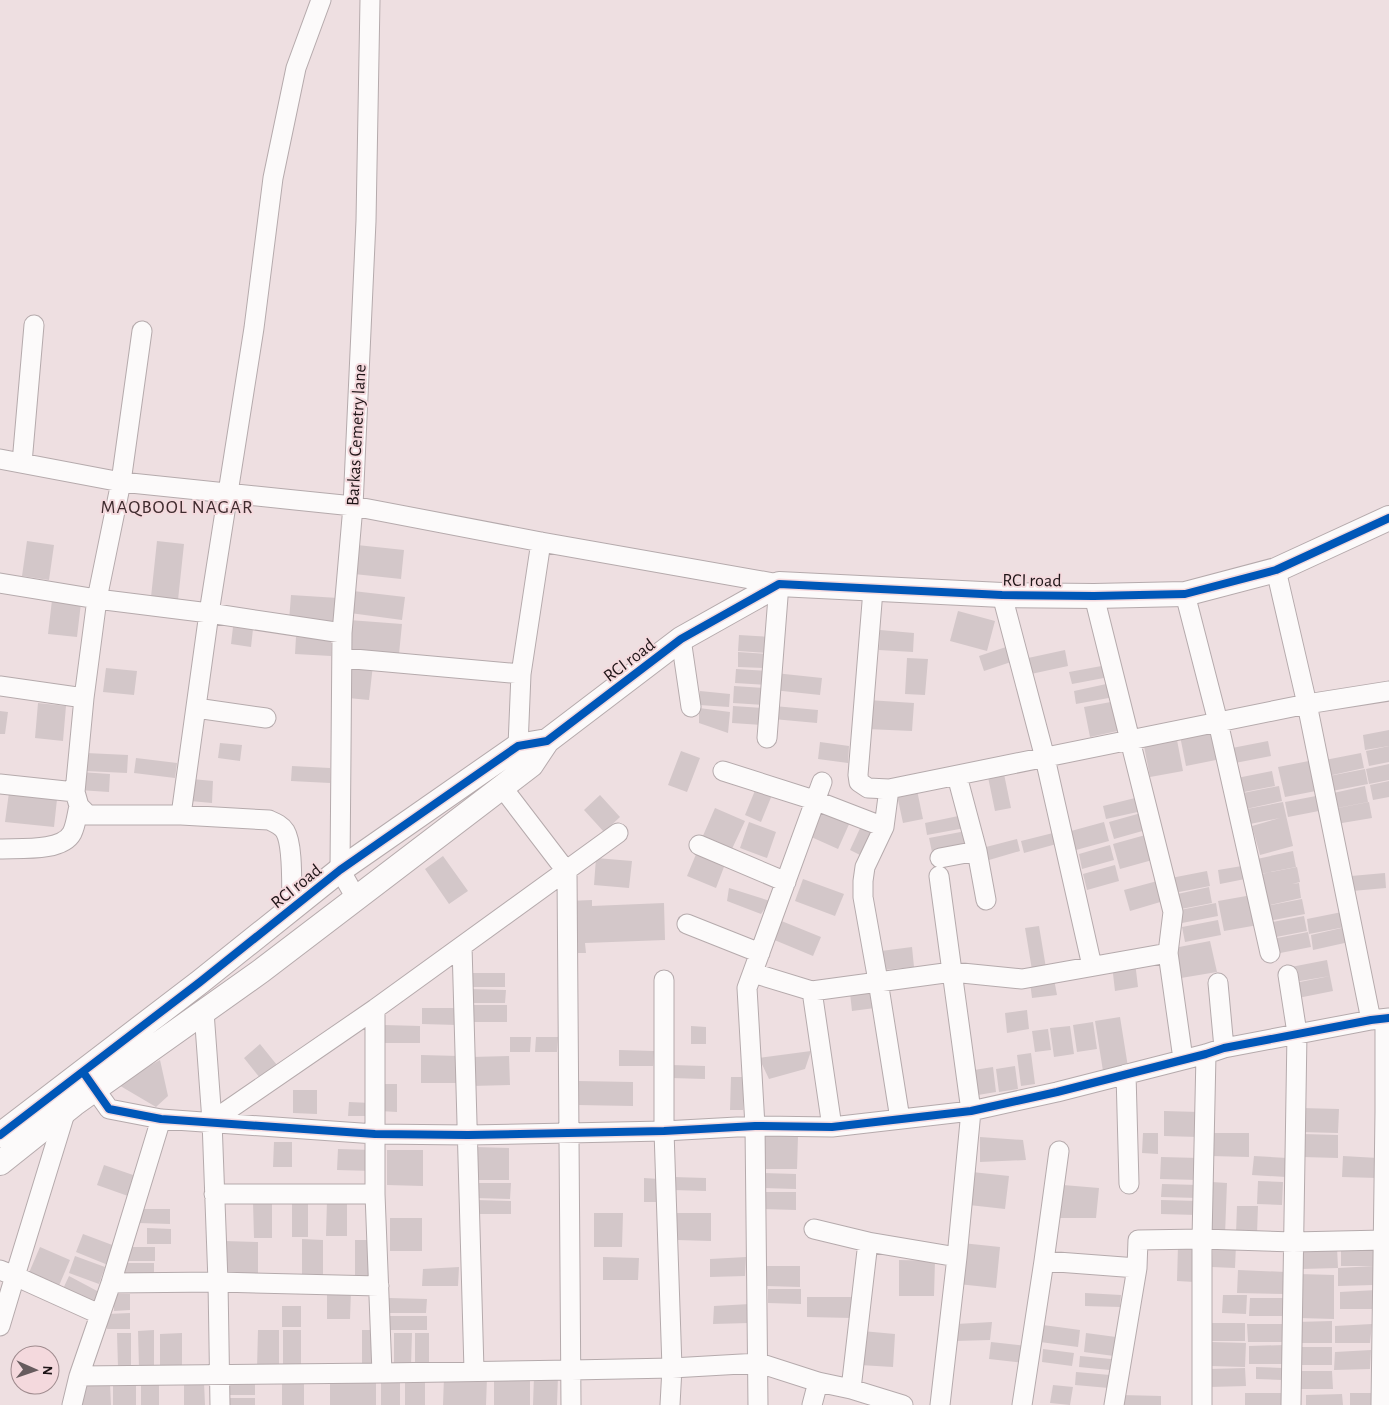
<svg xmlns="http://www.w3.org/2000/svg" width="1389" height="1405" viewBox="0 0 1389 1405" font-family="'Alegreya Sans',sans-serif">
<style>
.building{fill:#d3c7c9}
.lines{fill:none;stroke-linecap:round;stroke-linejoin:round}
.minor-casing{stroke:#b5aaac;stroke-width:21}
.tertiary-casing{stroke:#b5aaac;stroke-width:26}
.minor{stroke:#fcfafa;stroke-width:19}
.tertiary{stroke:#fcfafa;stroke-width:24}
.cycleway-casing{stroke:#f4d9dd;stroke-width:11}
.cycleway{stroke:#0057b8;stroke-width:8}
.labels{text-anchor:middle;stroke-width:4;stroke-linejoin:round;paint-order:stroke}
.street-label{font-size:18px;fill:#1f1517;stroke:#f4d9dd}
.neighbourhood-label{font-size:19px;letter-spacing:1px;fill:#3f2b2e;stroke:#f4d9dd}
</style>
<rect width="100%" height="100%" fill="#eedfe1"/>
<path class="building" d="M27 541 54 545 49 580 22 576Z
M157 541 184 544 178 600 151 597Z
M357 545 404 550 401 579 354 574Z
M353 591 405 597 402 620 350 613Z
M291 595 338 598 337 625 289 621Z
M52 600 81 603 77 637 48 634Z
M958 611 995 621 987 651 950 641Z
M349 620 402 624 399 654 347 650Z
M233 627 253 629 251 647 231 644Z
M880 630 914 633 913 652 879 650Z
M739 635 771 637 769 653 738 651Z
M296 637 331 639V656L295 654Z
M1009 646 1014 661 984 671 979 656Z
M1065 650 1068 666 1031 674 1028 658Z
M738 652 768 654 767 668 738 667Z
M907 658 928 659 925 695 905 694Z
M352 663 373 665 369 700 348 698Z
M1107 665 1109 677 1072 684 1069 672Z
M106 668 137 671 134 695 103 692Z
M736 669 768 671 767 685 735 683Z
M775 673 822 678 820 695 773 690Z
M1111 683 1114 697 1076 704 1074 691Z
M734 686 766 688 764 705 733 703Z
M700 691 730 694 729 707 699 705Z
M868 700 914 703 912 731 867 729Z
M1116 701 1122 730 1090 737 1084 707Z
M38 703 66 706 63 741 35 738Z
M733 706 763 708 762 725 732 723Z
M774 706 818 710 817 723 773 719Z
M699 708 730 712 728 733 699 723Z
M0 711 8 712 5 734H0Z
M1215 729 1221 759 1186 766 1180 736Z
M1389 730V746L1365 750 1363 735Z
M1177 740 1183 771 1150 777 1144 746Z
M1268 741 1271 756 1235 763 1232 748Z
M820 742 849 746 848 763 818 759Z
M220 743 242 745 240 761 218 758Z
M1389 746V762L1369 766 1366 751Z
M681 751 700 758 687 792 668 785Z
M86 753 128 755 127 773 85 771Z
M1361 753 1364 768 1328 776 1325 760Z
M136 758 177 763 175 778 134 773Z
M1314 760 1321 790 1285 797 1278 767Z
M1389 764V780L1369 784 1366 769Z
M292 766 330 768V783L291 781Z
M1365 769 1368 784 1332 791 1329 776Z
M1272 771 1275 786 1239 793 1237 778Z
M80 772 110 774 109 792 79 790Z
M1004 774 1011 808 995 811 988 777Z
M192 779 213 781 212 803 190 801Z
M1389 781V797L1373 800 1370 785Z
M10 785 58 790 54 827 5 822Z
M1279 786 1282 801 1246 809 1243 793Z
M1365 786 1368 802 1332 809 1329 794Z
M756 788 772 795 761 822 745 815Z
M917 790 923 819 903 823 897 795Z
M600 795 620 817 604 832 584 810Z
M1321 795 1324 810 1288 817 1285 802Z
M1139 797 1142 811 1106 819 1103 806Z
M1283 802 1293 846 1260 855 1252 826 1280 818 1250 824 1247 809Z
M1369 802 1372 818 1336 824 1333 809Z
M715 808 745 821 731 851 702 838Z
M821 809 850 822 838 849 809 836Z
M1141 813 1146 830 1114 839 1109 822Z
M963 815 965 828 927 835 925 823Z
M749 822 776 832 767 858 740 848Z
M1104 822 1109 841 1076 850 1071 831Z
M862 824 878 832 866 858 850 850Z
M966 831 969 845 932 852 929 838Z
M1057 832 1060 843 1024 853 1021 841Z
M1149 834 1156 859 1120 869 1113 844Z
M1017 839 1020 851 989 860 986 847Z
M1110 845 1114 860 1082 869 1079 854Z
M699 847 727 859 716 888 687 876Z
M1293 851 1296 867 1260 874 1257 859Z
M443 856 468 891 449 904 425 869Z
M596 858 632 861 629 888 594 885Z
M1115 865 1119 881 1087 890 1083 874Z
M1248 865 1250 878 1220 884 1218 870Z
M1297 867 1300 882 1292 884 1299 883 1301 898 1266 906 1261 874Z
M1207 871 1210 886 1174 893 1171 878Z
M1385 873 1386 888 1352 891 1351 876Z
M803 879 844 894 835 916 795 901Z
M1161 880 1167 900 1130 911 1124 890Z
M1209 887 1212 903 1176 910 1173 895Z
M729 888 770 901 761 914 727 901Z
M1252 895 1258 925 1224 931 1218 901Z
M1302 899 1305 914 1269 921 1266 906Z
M592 900V906L664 903 665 940 585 943 586 953H570L568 901Z
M1216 903 1218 916 1182 923 1180 910Z
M1342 912 1345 927 1309 934 1307 919Z
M1304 916 1307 931 1271 938 1268 923Z
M779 920 821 937 813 956 772 939Z
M1218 920 1221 935 1185 942 1182 927Z
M1039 926 1046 968 1032 970 1025 928Z
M1346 927 1349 942 1313 950 1311 935Z
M1308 932 1311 947 1275 954 1272 939Z
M1210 941 1217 972 1181 978 1174 948Z
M912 947 914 967 883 970 881 951Z
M1327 960 1330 976 1294 982 1291 967Z
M1135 962 1138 987 1115 991 1112 965Z
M470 973H505V987H470Z
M1330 976 1333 991 1298 998 1295 983Z
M1054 979 1057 995 1032 998 1030 982Z
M468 989 506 990 505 1003H468Z
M873 990 875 1008 852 1011 850 993Z
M468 1005H507V1022H467Z
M422 1008H457V1025L422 1024Z
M1027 1010 1029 1029 1007 1033 1005 1013Z
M1120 1017 1128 1067 1103 1071 1095 1021Z
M1093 1022 1097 1049 1077 1052 1073 1025Z
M384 1025 420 1026V1043H383Z
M691 1026 706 1027V1044H691Z
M1070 1026 1074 1054 1054 1057 1050 1028Z
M1048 1029 1051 1050 1035 1052 1032 1031Z
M510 1037H531L530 1052H510Z
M536 1037H558L557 1052H535Z
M260 1044 281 1070 264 1083 244 1058Z
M619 1050 654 1051 653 1066H619Z
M811 1051 805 1069 769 1079 759 1058Z
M1031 1053 1035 1084 1021 1086 1017 1055Z
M421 1055 459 1056 458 1083H421Z
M509 1056 510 1085 471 1086V1057Z
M160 1060 168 1096 156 1107 117 1084Z
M671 1065 705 1066V1079L671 1078Z
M1015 1066 1018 1089 999 1092 996 1069Z
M993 1067 996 1092 978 1095 974 1070Z
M731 1077H743V1110H730Z
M577 1081 633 1082V1106L577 1105Z
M381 1084H397V1112L380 1111Z
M293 1090H317V1114L293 1113Z
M349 1102 371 1103V1116H348Z
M1301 1108 1339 1109 1338 1133 1300 1132Z
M1164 1111 1199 1112 1198 1137 1164 1136Z
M1143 1133H1158V1154L1142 1153Z
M1211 1133H1249V1157L1211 1156Z
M1303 1134 1338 1135V1158L1303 1157Z
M763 1136H798L797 1169H762Z
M980 1137 1023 1140 1026 1160 980 1162Z
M274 1142H292V1167H273Z
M475 1147 509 1148V1180H474Z
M338 1149 373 1150V1171L337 1170Z
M387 1150H423V1186L387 1185Z
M1254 1156 1287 1158 1286 1177 1252 1175Z
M1343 1156 1378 1158 1377 1178 1342 1177Z
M1161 1157 1199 1158 1198 1180 1160 1179Z
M104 1165 136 1176 128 1196 97 1185Z
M972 1172 1009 1176 1005 1209 969 1205Z
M763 1173 796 1174V1189L763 1188Z
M673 1177 706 1178V1191L673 1190Z
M644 1178 659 1179V1202H644Z
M1258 1181 1283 1182 1282 1205 1257 1204Z
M1212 1182 1227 1183 1225 1235 1210 1234Z
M476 1183H511L510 1199 476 1198Z
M1162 1184 1199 1185 1198 1198 1161 1197Z
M1063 1185 1099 1188 1096 1218H1060Z
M761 1192H796V1210L761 1209Z
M292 1200H308V1237H292Z
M327 1200H347V1236H326Z
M476 1200 511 1201V1214H476Z
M1161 1200 1198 1201 1197 1215 1161 1214Z
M272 1201V1238H254L253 1202Z
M1237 1206H1258L1257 1234H1236Z
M139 1209H170V1224L138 1223Z
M594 1213H623L622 1247H594Z
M677 1213H711V1241L677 1240Z
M390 1218H422V1251H390Z
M147 1228 171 1229V1244H147Z
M83 1234 115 1246 108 1265 76 1252Z
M302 1239 323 1240V1276H302Z
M355 1240H375V1276H355Z
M225 1241 258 1242V1276L225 1275Z
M962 1243 1000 1247 996 1288 958 1284Z
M1213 1244H1236L1235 1268 1212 1267Z
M1178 1246 1196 1247 1195 1282 1177 1281Z
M40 1247 70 1260 58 1288 28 1275Z
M127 1247H155V1261H127Z
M1337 1247 1338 1268 1301 1269V1248Z
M1377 1247 1376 1266H1341V1249Z
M75 1256 105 1267 99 1284 69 1273Z
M603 1257 639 1258 638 1280H603Z
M746 1257 745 1276 710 1277V1259Z
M899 1260 935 1261 934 1296H899Z
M125 1263H154V1281H125Z
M766 1266H800V1287L766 1286Z
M1374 1266 1373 1285 1338 1286V1268Z
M459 1267 458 1286H422L423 1269Z
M1238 1270 1286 1272 1285 1294 1237 1293Z
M1299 1274 1334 1275V1319L1299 1318Z
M69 1276 99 1292 92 1306 62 1291Z
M768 1289H801V1304L768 1303Z
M327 1290H351L350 1319H327Z
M1377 1290 1375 1309H1340V1292Z
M1085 1293 1121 1295 1120 1307 1085 1306Z
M114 1294H130V1310L114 1311Z
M1223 1295H1247L1246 1314 1222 1313Z
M807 1297H852V1318L807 1317Z
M389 1298 427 1299 426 1313H389Z
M1250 1298H1285V1316H1249Z
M750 1304 749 1323 713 1324 714 1306Z
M282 1306H301V1327H282Z
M130 1313V1329H107V1314Z
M390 1316H427V1330H390Z
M1332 1321V1343H1296V1322Z
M992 1322 990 1340 955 1341 956 1324Z
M1209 1323H1245V1341H1209Z
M1247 1324H1283V1342H1248Z
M1372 1324 1370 1343H1335V1326Z
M1043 1325 1080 1330 1078 1347 1040 1342Z
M154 1330V1368H139L138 1331Z
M258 1330H279V1369H257Z
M283 1330H301V1368L283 1367Z
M362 1330H380V1370L362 1369Z
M862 1331 895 1334 893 1367 860 1365Z
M117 1333H131V1367H118Z
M182 1333V1368L160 1369V1334Z
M394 1333H412L411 1366H394Z
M415 1333H429V1366H415Z
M1086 1333 1116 1337 1114 1356 1084 1352Z
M991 1342 1027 1346 1025 1363 989 1359Z
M1211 1342 1246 1343 1245 1367 1211 1366Z
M1285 1345V1364H1249V1346Z
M1296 1347H1332V1365H1296Z
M1043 1349 1074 1353 1072 1366 1042 1362Z
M1371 1350 1370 1369 1334 1370 1335 1352Z
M1080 1356 1111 1359 1110 1370 1079 1367Z
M1256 1367 1282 1368V1380L1256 1379Z
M1245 1368 1246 1386 1210 1387V1369Z
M1297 1371H1332L1333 1389H1297Z
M1076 1372 1110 1375 1109 1388 1075 1385Z
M381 1376H400V1405H381Z
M534 1376H558L557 1405H533Z
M330 1377 376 1378V1405H330Z
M405 1377H425V1405H405Z
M444 1377H487L486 1405H443Z
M282 1378 304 1379V1405H282Z
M494 1378H530V1405H494Z
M229 1379H255V1395H229Z
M141 1380H159V1405H141Z
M204 1382 205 1405H184V1383Z
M110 1383 111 1405H81V1384Z
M113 1384H136V1405H113Z
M1053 1385 1073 1387 1070 1405 1050 1403Z
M1245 1393H1281V1405H1245Z
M1350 1393H1373V1405H1350Z
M1342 1394 1343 1405H1306V1395Z
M1121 1395 1161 1396V1405H1121Z
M229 1398H255V1405H229Z"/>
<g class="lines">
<defs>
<path id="minor" d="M142 331 121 482 97 599 84 698 75 792 79 806 88 815H181L269 820C276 823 281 825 285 831 294 846 291 890 292 909
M0 459 121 482 353 506 541 542 779 584 767 738
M22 463 34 325
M1276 570 1307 704 1371 1020
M0 583 97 599 209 613 342 633
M873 590 858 775 859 782 868 788 889 789 884 827 865 867 863 881V897L878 981 900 1119
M1185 594 1218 722 1270 953
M1002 595 1045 758 1092 966
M1094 596 1173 912 1168 953 1183 1059
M681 639 691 707
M343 658 521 674
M0 686 84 698
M196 708 266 718
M525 757 518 746 521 674 541 542
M723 771 814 800 884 827
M957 776 977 851 986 900
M0 784 75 792
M502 787 567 872 571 1405
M889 789 1307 704 1389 691
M181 815 209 613 254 328 273 178 296 68 321 0
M699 845 786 882
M0 849C19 848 62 852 72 833 76 825 77 814 79 806
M940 858 977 851
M939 876 971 1111 957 1257 940 1405
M356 898 340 870 342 633 353 506 366 221 370 0
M687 924 760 953
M462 946 474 1370
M753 973 812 991 832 1127
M1288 975 1297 1033 1291 1405
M664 980V1131L672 1368 670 1405
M1218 983 1224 1048
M812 991 952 972 1022 979 1168 953
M375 1009V1194L382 1373
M204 1012 212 1121 218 1282 220 1405
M1126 1074 1129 1184
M87 1078 109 1109 161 1119 375 1134 468 1135 664 1131 755 1126 832 1127 971 1111 1057 1092 1206 1054 1224 1048 1371 1020 1389 1018
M212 1121 375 1009 618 833
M214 1194H375
M814 1229 868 1242 851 1389
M868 1242 957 1257
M1044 1261 1137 1268
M0 1270 15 1276 66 1110
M111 1283 218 1282 379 1286
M0 1326 15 1276 99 1314
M79 1376 382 1373 571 1370 672 1368 759 1363 818 1382 851 1389 903 1405
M72 1405 79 1376 111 1283 161 1119
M758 1405 755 1126 747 988 822 782
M812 1405 818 1382
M1022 1405 1044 1261 1059 1151
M1114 1405 1137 1268 1138 1240 1202 1239 1293 1242 1384 1240
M1202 1405V1239L1206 1054
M1381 1405 1385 1112V1019"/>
<path id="tertiary" d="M0 1135 200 982 340 870 518 746 547 741 681 639 779 584 1002 595 1094 596 1185 594 1276 570 1389 518
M0 1163 74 1104 261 971 531 765 547 741"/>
</defs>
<use href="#minor" class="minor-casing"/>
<use href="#tertiary" class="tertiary-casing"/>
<use href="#minor" class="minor"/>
<use href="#tertiary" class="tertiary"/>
<defs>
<path id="cycleway" d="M83 1072 109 1109 161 1119 375 1134 468 1135 664 1131 755 1126 832 1127 971 1111 1057 1092 1206 1054 1224 1048 1371 1020 1389 1018
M0 1135 200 982 340 870 518 746 547 741 681 639 779 584 1002 595 1094 596 1185 594 1276 570 1389 518"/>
</defs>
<use href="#cycleway" class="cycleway-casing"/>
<use href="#cycleway" class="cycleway"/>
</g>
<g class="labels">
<g class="street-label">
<text transform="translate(356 435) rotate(-87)" y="6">Barkas Cemetry lane</text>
<text transform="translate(1032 580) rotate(1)" y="6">RCI road</text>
<text transform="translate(629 660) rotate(-37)" y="6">RCI road</text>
<text transform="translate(296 886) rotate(-39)" y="6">RCI road</text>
</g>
<g class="neighbourhood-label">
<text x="177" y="513">MAQBOOL NAGAR</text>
</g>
</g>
<g transform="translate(35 1370) rotate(92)"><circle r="24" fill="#f4d9dd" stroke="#9f8b8e"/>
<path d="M0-4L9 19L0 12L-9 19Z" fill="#675c5e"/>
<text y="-8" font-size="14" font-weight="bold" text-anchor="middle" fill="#1f1517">N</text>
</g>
</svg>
